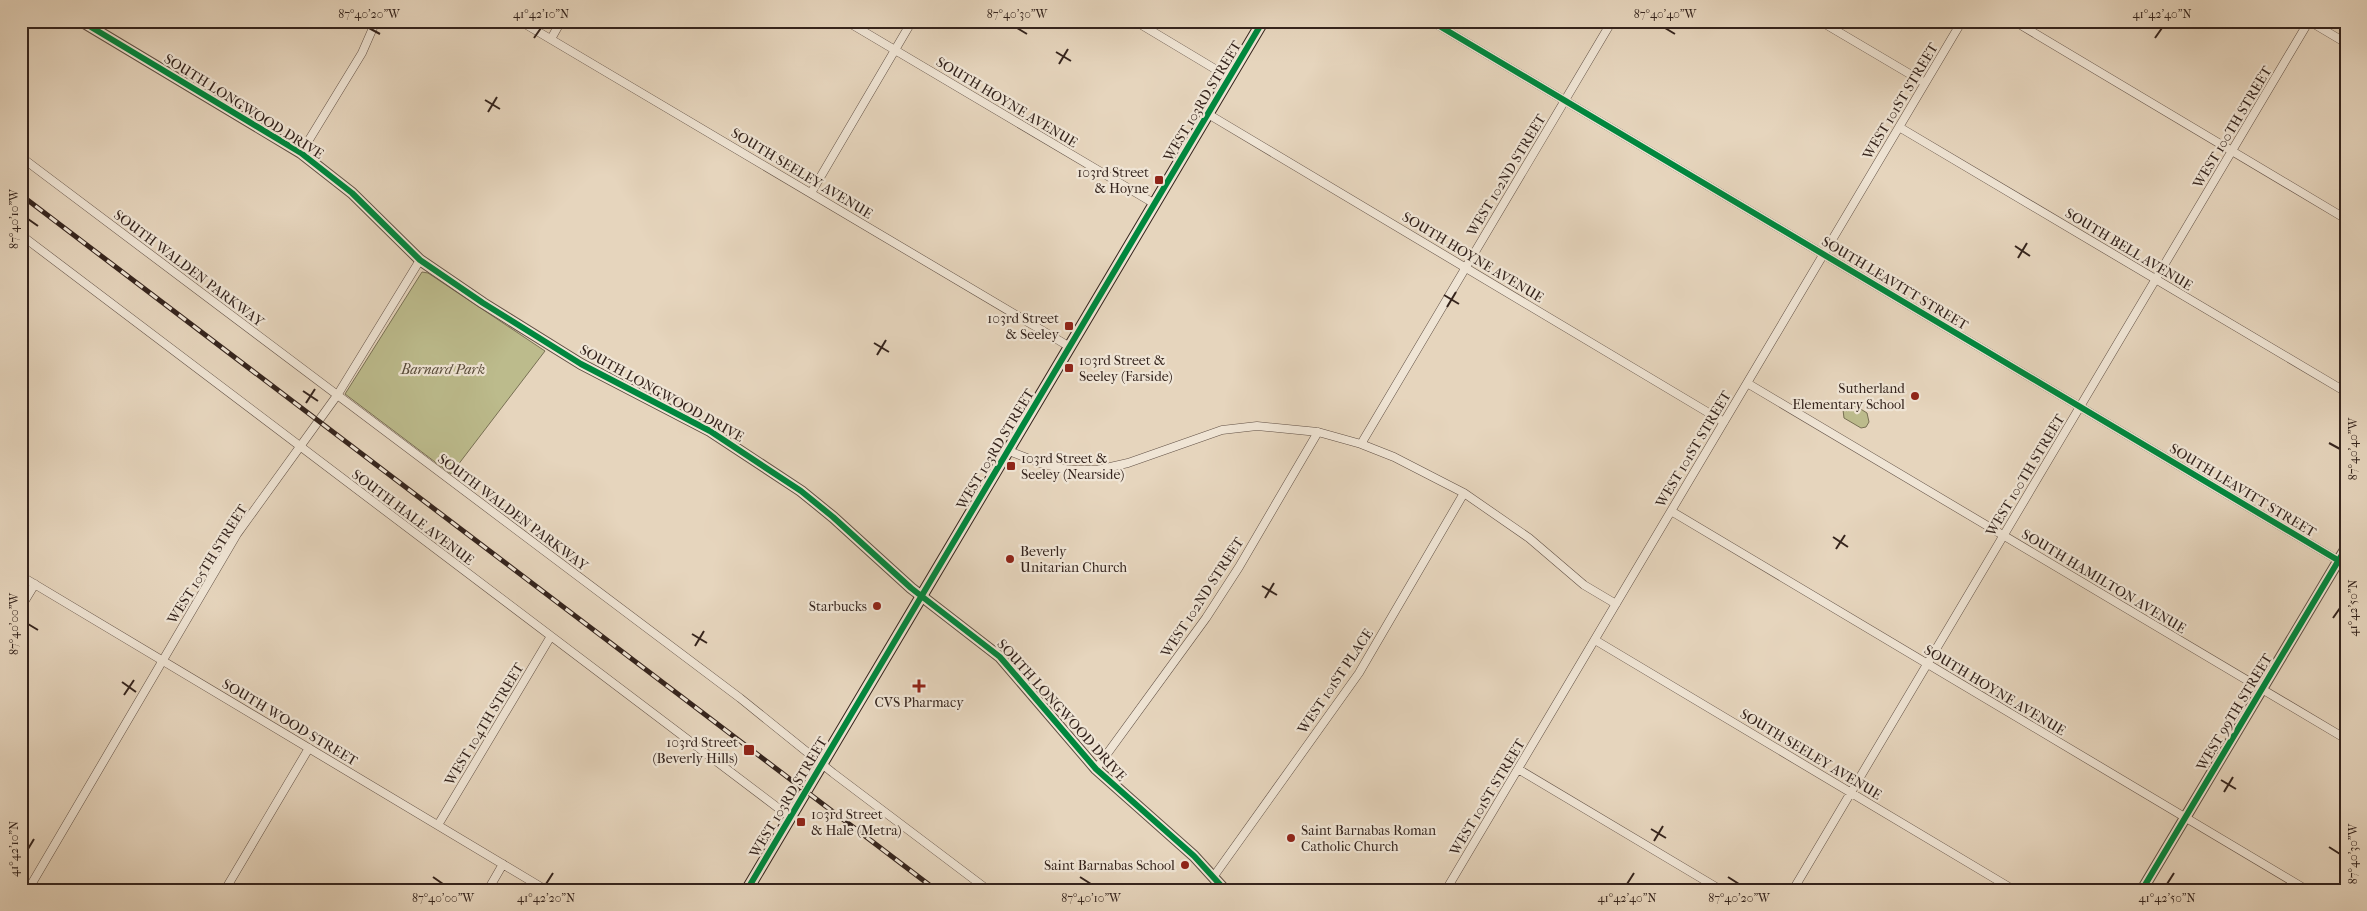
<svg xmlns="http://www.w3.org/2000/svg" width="2367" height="911" viewBox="0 0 2367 911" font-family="'IM FELL French Canon',serif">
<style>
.green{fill:#bcbb8c;stroke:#787054}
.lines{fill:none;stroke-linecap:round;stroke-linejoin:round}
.minor-casing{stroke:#615045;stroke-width:9}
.tertiary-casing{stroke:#615045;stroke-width:12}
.secondary-casing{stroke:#35241d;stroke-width:13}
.minor{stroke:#efe4d4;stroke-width:8}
.tertiary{stroke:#efe4d4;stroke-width:10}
.secondary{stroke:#efe4d4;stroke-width:11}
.rail-casing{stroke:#35241d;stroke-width:5}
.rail{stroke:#efe4d4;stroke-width:3;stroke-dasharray:9;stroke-linecap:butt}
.cycleway-casing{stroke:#efe4d4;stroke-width:9}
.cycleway{stroke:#00873e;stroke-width:6}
.ticks{fill:none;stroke:#35241d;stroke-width:2}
.poi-dot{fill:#8f2418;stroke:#efe4d4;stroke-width:2}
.labels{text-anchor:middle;stroke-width:4.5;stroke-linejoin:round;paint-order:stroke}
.street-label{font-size:14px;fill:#35241d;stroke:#efe4d4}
.poi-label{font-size:14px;fill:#35241d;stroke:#efe4d4;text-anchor:end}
.park-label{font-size:14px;font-style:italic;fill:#574a39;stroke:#efe4d4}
.neatline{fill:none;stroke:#35241d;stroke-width:2}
.ticks-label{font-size:12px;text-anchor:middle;fill:#35241d}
</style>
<rect width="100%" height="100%" fill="#e6d5bd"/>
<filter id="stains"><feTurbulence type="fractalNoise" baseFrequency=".004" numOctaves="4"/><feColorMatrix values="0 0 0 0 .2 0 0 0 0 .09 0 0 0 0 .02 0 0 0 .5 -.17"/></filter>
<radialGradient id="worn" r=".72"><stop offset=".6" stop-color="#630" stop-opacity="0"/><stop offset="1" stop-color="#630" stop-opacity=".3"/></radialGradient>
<path class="green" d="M422 272 428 273 545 351 451 474 345 394Z
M1851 403 1867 413 1869 422 1866 427 1861 428 1844 418 1843 410 1845 405Z"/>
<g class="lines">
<defs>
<path id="minor" d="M520 21 1070 347
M846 21 1155 204
M1135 21 1230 78
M1431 21 2346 565
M1820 21 1925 83
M2014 21 2346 219
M2309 21 2346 43
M551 39 561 21
M1208 114 1724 422
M1899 127 2346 392
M301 153 362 53 376 21
M21 157 740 698 833 773 988 890
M811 193 912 21
M21 235 790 817
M1747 383 2346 739
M1361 444 1612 21
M1009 451 1040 463 1069 470H1097L1128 463 1222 430 1257 426 1318 432 1361 444 1394 457 1464 493 1529 538 1584 585 1616 604
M1671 511 2307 890
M21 576 546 890
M21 607 35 584
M1595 640 2014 890
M1096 769 1206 618 1239 567 1318 432
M1518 769 1721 890
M438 825 551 636
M1214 876 1359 673 1464 493
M28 890 237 534 338 394 420 260
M225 890 309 748
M488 890 503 864
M1446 890 1962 21
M1793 890 2309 21"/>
<path id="tertiary" d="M81 21 301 153 352 193 420 260 483 303 581 364 710 431 801 491 833 517 911 588 1000 657 1096 769 1194 856 1225 890
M2142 890 2346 548"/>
<path id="secondary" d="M747 890 1263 21"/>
</defs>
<use href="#minor" class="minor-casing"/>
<use href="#tertiary" class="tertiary-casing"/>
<use href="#secondary" class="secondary-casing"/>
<use href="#minor" class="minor"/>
<use href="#tertiary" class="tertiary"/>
<use href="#secondary" class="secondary"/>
<defs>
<path id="rail" d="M21 195 936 890"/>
</defs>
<use href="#rail" class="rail-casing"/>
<use href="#rail" class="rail"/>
<defs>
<path id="cycleway" d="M81 21 301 153 352 193 420 260 483 303 581 364 710 431 801 491 833 517 911 588 1000 657 1096 769 1194 856 1225 890
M1431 21 2346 565
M747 890 1263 21
M2142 890 2346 548"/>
</defs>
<use href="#cycleway" class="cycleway-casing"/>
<use href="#cycleway" class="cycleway"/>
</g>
<path class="ticks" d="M369 28 380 34M1017 28 1027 34M1665 28 1675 34M534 38 541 28M2155 38 2162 28M1056 52 1071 61M1059 64 1068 49M485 100 500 109M488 112 497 97M28 219 38 226M2015 246 2030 256M2018 258 2027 243M1444 295 1459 304M1447 307 1456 292M874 343 889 352M877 355 886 340M303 391 318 401M306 403 315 389M2329 443 2340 449M1833 537 1848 547M1836 549 1845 535M1262 586 1277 595M1265 598 1274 583M2333 618 2340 608M28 624 38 630M692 634 707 643M695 646 704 631M122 682 136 692M124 695 134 680M2221 780 2236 789M2224 792 2233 777M1651 829 1666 838M1654 841 1663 826M2329 847 2340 854M28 849 34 839M433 877 443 884M1080 877 1091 884M1728 877 1739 884M546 884 553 873M1627 884 1634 873M2167 884 2174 873"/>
<g class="poi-dot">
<rect x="1154" y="175" width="10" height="10" rx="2.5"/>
<rect x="1064" y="321" width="10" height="10" rx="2.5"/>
<rect x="1064" y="363" width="10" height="10" rx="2.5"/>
<circle cx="1915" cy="396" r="5"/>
<rect x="1006" y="461" width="10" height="10" rx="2.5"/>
<circle cx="1010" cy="559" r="5"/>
<circle cx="877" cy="606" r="5"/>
<path d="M916.5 678.5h5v5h5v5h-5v5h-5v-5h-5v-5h5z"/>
<rect x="743" y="744" width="12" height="12" rx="2.5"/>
<rect x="796" y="817" width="10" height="10" rx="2.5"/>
<circle cx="1291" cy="838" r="5"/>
<circle cx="1185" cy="865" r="5"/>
</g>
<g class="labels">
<g class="street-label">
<text transform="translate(1202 101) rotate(-59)" y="5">WEST 103RD STREET</text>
<text transform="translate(1900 101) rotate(-59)" y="5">WEST 101ST STREET</text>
<text transform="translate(1007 102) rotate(31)" y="5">SOUTH HOYNE AVENUE</text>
<text transform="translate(244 106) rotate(32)" y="5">SOUTH LONGWOOD DRIVE</text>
<text transform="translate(2232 127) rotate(-59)" y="5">WEST 100TH STREET</text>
<text transform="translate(802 173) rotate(31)" y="5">SOUTH SEELEY AVENUE</text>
<text transform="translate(1506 175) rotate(-59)" y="5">WEST 102ND STREET</text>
<text transform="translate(2129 249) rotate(31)" y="5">SOUTH BELL AVENUE</text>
<text transform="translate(1473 257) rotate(31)" y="5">SOUTH HOYNE AVENUE</text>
<text transform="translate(189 268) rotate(37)" y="5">SOUTH WALDEN PARKWAY</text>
<text transform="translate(1895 283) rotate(31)" y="5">SOUTH LEAVITT STREET</text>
<text transform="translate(662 393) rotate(29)" y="5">SOUTH LONGWOOD DRIVE</text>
<text transform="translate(995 449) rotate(-59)" y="5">WEST 103RD STREET</text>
<text transform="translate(1693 449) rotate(-59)" y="5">WEST 101ST STREET</text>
<text transform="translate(2025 475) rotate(-59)" y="5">WEST 100TH STREET</text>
<text transform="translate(2243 490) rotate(31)" y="5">SOUTH LEAVITT STREET</text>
<text transform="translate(513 512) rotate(37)" y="5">SOUTH WALDEN PARKWAY</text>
<text transform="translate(413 517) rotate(37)" y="5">SOUTH HALE AVENUE</text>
<text transform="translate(207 564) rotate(-58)" y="5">WEST 105TH STREET</text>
<text transform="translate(2104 581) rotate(31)" y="5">SOUTH HAMILTON AVENUE</text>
<text transform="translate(1202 597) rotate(-57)" y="5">WEST 102ND STREET</text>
<text transform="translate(1335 681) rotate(-56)" y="5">WEST 101ST PLACE</text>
<text transform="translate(1995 690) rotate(31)" y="5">SOUTH HOYNE AVENUE</text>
<text transform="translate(1062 710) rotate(48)" y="5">SOUTH LONGWOOD DRIVE</text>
<text transform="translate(2234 712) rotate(-59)" y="5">WEST 99TH STREET</text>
<text transform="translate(290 722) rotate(31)" y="5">SOUTH WOOD STREET</text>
<text transform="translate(484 724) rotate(-59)" y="5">WEST 104TH STREET</text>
<text transform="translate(1811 754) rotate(31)" y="5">SOUTH SEELEY AVENUE</text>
<text transform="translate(788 797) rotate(-59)" y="5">WEST 103RD STREET</text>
<text transform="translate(1487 797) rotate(-59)" y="5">WEST 101ST STREET</text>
</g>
<g class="poi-label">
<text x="1149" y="177">103rd Street<tspan x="1149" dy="16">&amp; Hoyne</tspan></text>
<text x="1059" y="323">103rd Street<tspan x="1059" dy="16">&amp; Seeley</tspan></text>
<text x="1079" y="365" text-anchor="start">103rd Street &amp;<tspan x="1079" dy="16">Seeley (Farside)</tspan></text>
<text x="1905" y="393">Sutherland<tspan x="1905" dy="16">Elementary School</tspan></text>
<text x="1021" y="463" text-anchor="start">103rd Street &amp;<tspan x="1021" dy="16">Seeley (Nearside)</tspan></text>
<text x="1020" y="556" text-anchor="start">Beverly<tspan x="1020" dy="16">Unitarian Church</tspan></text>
<text x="867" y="611">Starbucks</text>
<text x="919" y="707" text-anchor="middle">CVS Pharmacy</text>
<text x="738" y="747">103rd Street<tspan x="738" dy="16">(Beverly Hills)</tspan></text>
<text x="811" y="819" text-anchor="start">103rd Street<tspan x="811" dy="16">&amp; Hale (Metra)</tspan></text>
<text x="1301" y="835" text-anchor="start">Saint Barnabas Roman<tspan x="1301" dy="16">Catholic Church</tspan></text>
<text x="1175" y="870">Saint Barnabas School</text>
</g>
<g class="park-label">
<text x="443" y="374">Barnard Park</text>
</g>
</g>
<rect width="2367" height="911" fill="none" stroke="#e6d5bd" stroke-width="55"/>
<rect x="28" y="28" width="2312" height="856" class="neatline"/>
<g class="ticks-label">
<text x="369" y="18">87°40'20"W</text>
<text x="541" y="18">41°42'10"N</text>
<text x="1017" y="18">87°40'30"W</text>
<text x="1665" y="18">87°40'40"W</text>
<text x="2162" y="18">41°42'40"N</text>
<text transform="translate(14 219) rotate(-90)" y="4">87°40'10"W</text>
<text transform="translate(2353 449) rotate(-90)" y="4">87°40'40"W</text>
<text transform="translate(2353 608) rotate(-90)" y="4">41°42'50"N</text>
<text transform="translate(14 624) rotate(-90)" y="4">87°40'00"W</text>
<text transform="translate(14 849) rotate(-90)" y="4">41°42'10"N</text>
<text transform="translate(2353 854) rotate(-90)" y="4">87°40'30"W</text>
<text x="443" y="902">87°40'00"W</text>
<text x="546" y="902">41°42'20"N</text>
<text x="1091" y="902">87°40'10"W</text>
<text x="1627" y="902">41°42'40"N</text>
<text x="1739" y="902">87°40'20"W</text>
<text x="2167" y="902">41°42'50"N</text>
</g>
<rect width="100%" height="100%" filter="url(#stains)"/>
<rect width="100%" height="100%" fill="url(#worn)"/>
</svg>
